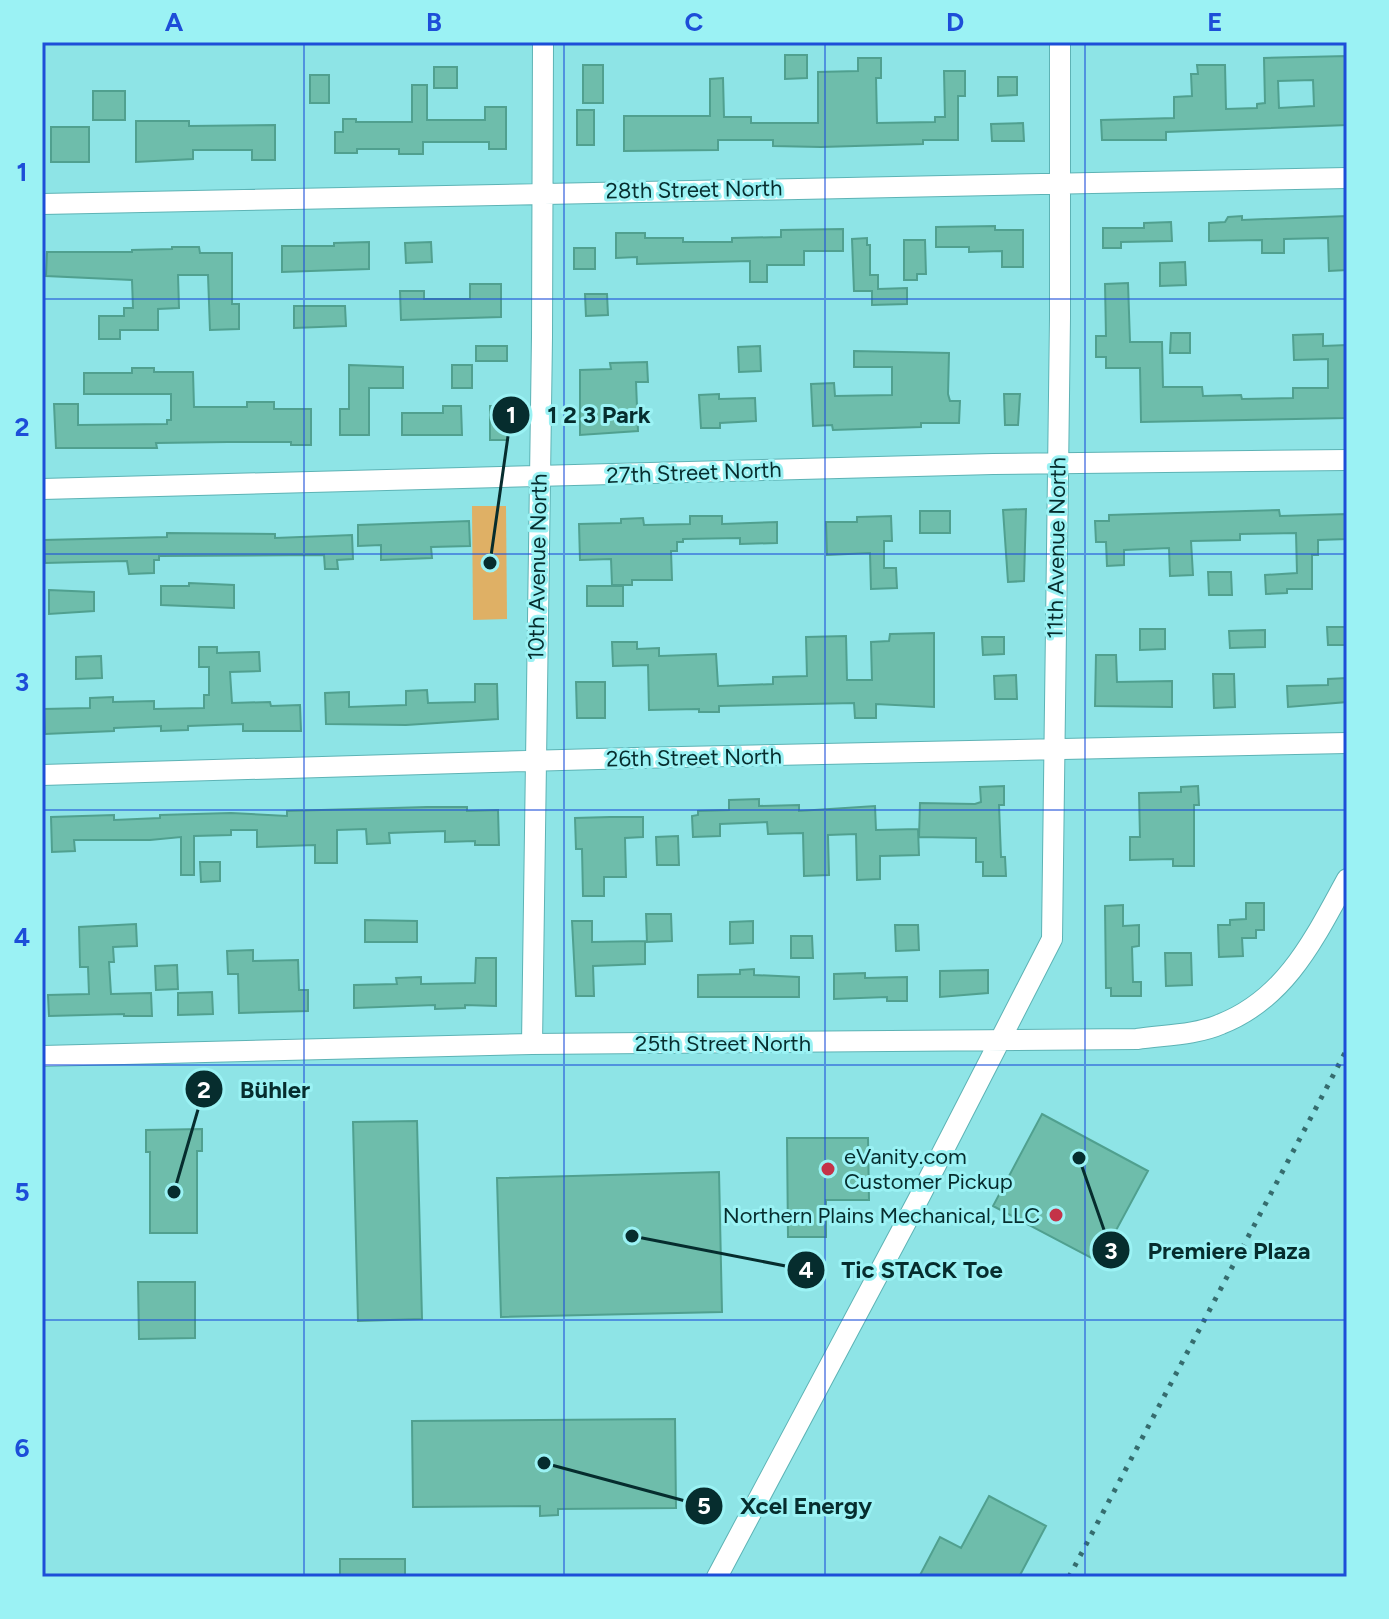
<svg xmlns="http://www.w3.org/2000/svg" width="1389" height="1619" viewBox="0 0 1389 1619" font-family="Figtree,sans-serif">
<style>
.green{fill:#dfb065}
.building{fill:#6ebdab;stroke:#50a08f;stroke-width:2;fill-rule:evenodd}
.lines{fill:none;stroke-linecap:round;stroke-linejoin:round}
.minor-casing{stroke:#5db3b5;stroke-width:22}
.minor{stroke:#fff;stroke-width:20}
.rail{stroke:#356c6e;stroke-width:5;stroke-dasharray:4 8;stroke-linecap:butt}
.grid{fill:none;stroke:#1d4ed8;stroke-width:2;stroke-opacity:0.55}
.poi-dot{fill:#c43348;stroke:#9bf2f4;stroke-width:3}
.labels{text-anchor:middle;stroke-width:6;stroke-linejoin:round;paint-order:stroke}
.street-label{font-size:22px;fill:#062d2e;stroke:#9bf2f4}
.poi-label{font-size:22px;fill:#062d2e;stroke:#9bf2f4;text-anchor:start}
.leader{fill:none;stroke:#062d2e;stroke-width:3}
.callout-dot{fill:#062d2e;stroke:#9bf2f4;stroke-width:3}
.mark-label{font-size:24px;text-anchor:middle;font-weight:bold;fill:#fff}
.callout-label{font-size:24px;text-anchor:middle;font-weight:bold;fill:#062d2e;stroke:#9bf2f4;stroke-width:6;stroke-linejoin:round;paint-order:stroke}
.neatline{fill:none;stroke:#1d4ed8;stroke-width:3}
.grid-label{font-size:26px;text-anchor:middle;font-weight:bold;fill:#1d4ed8}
</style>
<rect width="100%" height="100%" fill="#8ee4e6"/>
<path class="green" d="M472 506H506L507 619 473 620Z"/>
<path class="building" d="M785 55H807V78L785 79Z
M1347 56V125L1166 132V140H1102L1101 120 1174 118V97L1192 96 1191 74H1198L1197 65H1225L1226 109 1257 108V104L1265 103 1264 58ZM1313 80 1314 106 1279 108 1278 81Z
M858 58H881V78H876L877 123 935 122V117H945L944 71H965V96H958V140H923V144L821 147 773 146V140H718V150L624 151V116H710V79L723 78 724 117H751V123H818V72L858 71Z
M583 65H603V103H583Z
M434 67H457V88H434Z
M310 75H329V103H310Z
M998 77H1017V95L998 96Z
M412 85H427V120H485V107H506V149H489V142H423V154H399V149H357V153H335V132H343V119H356V122H412Z
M93 91H125V120H93Z
M577 110H594V145H577Z
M136 121H189V126L275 125V160H252V150H193V159L136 162Z
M1023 123 1024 141H992L991 124Z
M51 127H89V162H51Z
M1242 216V220L1347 216V270L1329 271 1328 238 1284 239V253H1262V240L1209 241V223L1225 222 1228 217Z
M1171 222 1172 241 1121 242V248H1103V228H1144V223Z
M995 226V230H1023V267H1002V251L969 252V247H936V227Z
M843 229V251H804V265H767V282H750V261L637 264V257L616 258V233H645V238H683V242H732V238L781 237V230Z
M867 238V245H870V275H878V289L907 288V304L872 305V291H854L852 239Z
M904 240H925L926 274H917V280H904Z
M369 242V269L282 272V246H334V243Z
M431 242 432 262 406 263 405 243Z
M172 247H199L200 253H232V304H239V329L210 330 208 275H178L179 308 158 309V330H120V339H99V316H124V308H133L132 280 46 276 47 252H132V250L172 249Z
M574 248H595V269H574Z
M1185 262 1186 285 1160 286V263Z
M1128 283 1130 342H1162L1163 387H1202L1203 396 1241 395 1242 399 1293 398V388H1328V359L1294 360 1293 335 1323 334V346L1347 345V418L1141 422 1140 368H1106V357H1096V336H1106L1105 284Z
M470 284H501V317L401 320 400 291H424V299H470Z
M585 294H607L608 315 586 316Z
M294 306H345L346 326 294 328Z
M1171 333H1190V353H1170Z
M476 346H507V361H476Z
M760 346 761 371 739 372 738 347Z
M854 351 949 353 948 394 950 401H960L959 423H921V427L833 430 832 425 813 426 811 384 834 383 835 396 892 395V367H854Z
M647 362 648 382H636L638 431 580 435V370L611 369 610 363Z
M349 365 403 367V388H369V435H340V409H349Z
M452 365H472V388H452Z
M132 368H154V372H193L194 407H247V402H274V409H311V445H291V442H228L156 443 157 448H56L54 404H78V425L167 424V420H171V394H84V373H132Z
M719 394V399L755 398 756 421 720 423V428H701L699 395Z
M1004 394H1020L1018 425H1005Z
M443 406H461L462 435H402V413H443Z
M490 406H508V440H490Z
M1026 509 1024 581 1008 582 1003 510Z
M1279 510 1280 516 1347 514V539L1318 540V555H1312V589H1287V593L1266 594 1265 575 1297 573 1296 533 1240 534V540L1191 541 1193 575 1170 576 1169 548 1124 550V565L1107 566 1106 542H1096L1095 521H1109V515Z
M920 511H950V533H920Z
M690 516H722V524L777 522V543L740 544V538L683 539V542H677V551H671L672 580H632V585H612L611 559 580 560 579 524 621 523V519L643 518 644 525 690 524Z
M891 516 892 541H884V568H896L897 588 871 589 870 553 827 555 826 522H857V517Z
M469 521 470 546 431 547 432 558 381 560V545L358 546V525Z
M167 533 275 534V538L352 535 353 559 337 560 338 569H325L324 555 159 556V560H154V573L129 574 127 561 45 563 44 540 167 537Z
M1208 572H1231L1232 595H1209Z
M189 583 234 585V608L161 605V586H189Z
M587 586H623V606H587Z
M49 590 94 592V611L49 614Z
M1327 627H1347V645H1328Z
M1140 629H1165V649L1140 650Z
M1265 630V647L1230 648 1229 631Z
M934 633V707L876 704V718H855L854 703 719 706V712H699V709L649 710 648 665 613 666 612 642H637V649L659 648V656L716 654 718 686 773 684V677L807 676 806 637 846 636 847 680H872L871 642 889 641 890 634Z
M982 637H1004V654L983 655Z
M199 647H217V653L259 652 260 671 230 672 232 703 270 702 271 706 300 705 301 731H243V724L188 726V730L161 731V726L114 728V731L45 734 44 709 90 708V698L113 697V702L154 701V709L204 708V695H209V667H199Z
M1096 655H1116L1117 682 1172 681V707L1095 706Z
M101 656 102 678 76 679V657Z
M1213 674H1234L1235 707 1214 708Z
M1016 675 1017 699H995L994 676Z
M1347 678V702L1288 707 1287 686 1328 685V679Z
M576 682H605V718H577Z
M475 684H497L498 719 406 725 326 724 325 693 349 692V707L406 705V691L427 690 428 703 475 702Z
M1004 786V805H999L1001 857H1005L1006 876H983V862H976V838L919 837 920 803 975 804 981 802 980 787Z
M1198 786 1199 805H1194V866H1173V859L1130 860V837H1140L1139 793 1181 792V787Z
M759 799V806L799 805V811L875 806 876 830 918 829 919 855 880 856V879L857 880 856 834 828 835 829 875 804 876 803 833 768 834 767 822 720 824V836L693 837 692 816 698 815V811L729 810V800Z
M427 807H467V811L498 810 499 845H475V841L445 842V831L389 833 390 843 367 844 366 829 337 830V863H315V845L257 847V830H231V835L194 836V875H181V837L150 840H74L75 851 52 852 51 817 114 815V820L160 818V815L231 813 287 816V811Z
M610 817H643V837L625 838 626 877H604V896H583L582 849H576L575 818Z
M678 836 679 865H657L656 837Z
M200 862H220V881L201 882Z
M1246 903H1264V930H1256V938H1242L1243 956 1219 957 1218 925H1230V920L1246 919Z
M1123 905V926L1139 925V946L1132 947 1133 982H1141V996H1111V988H1106L1105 906Z
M646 914H671L672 941 647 942Z
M365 920 417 921V942H365Z
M572 921H592V942L645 941V964L593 966 594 996H576Z
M753 921V943L730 944V922Z
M136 924 137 946 113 947 114 962H109L111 994 151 993 152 1016H124V1014L49 1016 48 995 89 994 88 967H80L79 927Z
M895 925H918L919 950 896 951Z
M791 936H812L813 958H791Z
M253 950V961L298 960 299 990H308V1011L239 1013 238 974H228L227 951Z
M1165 953H1191L1192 985 1166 986Z
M476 958H496V1006L465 1005V1008L435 1009V1005L354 1008V985L397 984 396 978 421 977V984L475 983Z
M177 965 178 989 156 990 155 966Z
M754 969V975L799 977V997H698V975L740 974V970Z
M988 970V993L940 997V971Z
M865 973V978L907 977V1001H887V997L834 999V974Z
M212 992 213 1014 178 1015V993Z
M1042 1114 1148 1171 1099 1262 993 1206Z
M417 1121 422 1319 358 1321 353 1122Z
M202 1129V1151H197V1233H150V1152H146V1130Z
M787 1138H868L869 1200H826V1237H788Z
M719 1172 722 1312 501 1317 497 1178Z
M138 1282H195V1338L139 1339Z
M675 1419 676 1508 558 1509V1515L540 1516V1506L413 1507 412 1421Z
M989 1496 1046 1526 1019 1577H919L940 1537 961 1548Z
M340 1559H405V1577H340Z"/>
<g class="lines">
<defs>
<path id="minor" d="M42 204 1347 178
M42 489 993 464 1347 460
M42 775 634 758 1347 743
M532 1044 542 337 543 42
M42 1056 532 1044 1137 1039C1164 1035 1196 1035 1221 1024 1287 998 1315 937 1347 879
M717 1577 920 1196 1052 939 1060 318V42"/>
</defs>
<use href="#minor" class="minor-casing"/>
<use href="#minor" class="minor"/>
<path class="rail" d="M1069 1577 1347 1049"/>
</g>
<path class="grid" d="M304 42V1577M564 42V1577M825 42V1577M1085 42V1577M42 299H1347M42 554H1347M42 810H1347M42 1065H1347M42 1320H1347"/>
<g class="poi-dot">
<circle cx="828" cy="1169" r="8"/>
<circle cx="1056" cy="1215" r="8"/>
</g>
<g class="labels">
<g class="street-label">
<text transform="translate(694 189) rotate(-1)" y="8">28th Street North</text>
<text transform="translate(694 472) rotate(-2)" y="8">27th Street North</text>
<text transform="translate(1056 548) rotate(-89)" y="8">11th Avenue North</text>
<text transform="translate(537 567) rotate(-89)" y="8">10th Avenue North</text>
<text transform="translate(694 757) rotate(-1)" y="8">26th Street North</text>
<text x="723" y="1051">25th Street North</text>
</g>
<g class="poi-label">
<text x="844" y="1164">eVanity.com<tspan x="844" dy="25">Customer Pickup</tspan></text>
<text x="1040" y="1223" text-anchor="end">Northern Plains Mechanical, LLC</text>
</g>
</g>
<path class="leader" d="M490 563L511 415M174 1192L204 1089M1079 1158L1111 1250M632 1236L806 1270M544 1463L704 1506"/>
<g class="callout-dot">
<circle cx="490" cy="563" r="8"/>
<circle cx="174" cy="1192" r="8"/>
<circle cx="1079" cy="1158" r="8"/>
<circle cx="632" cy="1236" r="8"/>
<circle cx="544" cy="1463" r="8"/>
<circle cx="511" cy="415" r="20"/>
<circle cx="204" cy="1089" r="20"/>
<circle cx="1111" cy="1250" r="20"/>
<circle cx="806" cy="1270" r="20"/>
<circle cx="704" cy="1506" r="20"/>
</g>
<g class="mark-label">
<text x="511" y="423">1</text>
<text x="204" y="1098">2</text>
<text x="1111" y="1259">3</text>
<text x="806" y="1278">4</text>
<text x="704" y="1514">5</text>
</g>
<g class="callout-label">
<text x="599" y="423">1 2 3 Park</text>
<text x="275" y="1098">Bühler</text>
<text x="1229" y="1259">Premiere Plaza</text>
<text x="922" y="1278">Tic STACK Toe</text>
<text x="806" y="1514">Xcel Energy</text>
</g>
<rect width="1389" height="1619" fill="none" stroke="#9bf2f4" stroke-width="88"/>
<rect x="44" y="44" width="1301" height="1531" class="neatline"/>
<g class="grid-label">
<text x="174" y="31">A</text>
<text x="434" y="31">B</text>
<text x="694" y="31">C</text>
<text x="955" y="31">D</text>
<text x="1215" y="31">E</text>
<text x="22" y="181">1</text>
<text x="22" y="436">2</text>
<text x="22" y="691">3</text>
<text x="22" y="946">4</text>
<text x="22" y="1201">5</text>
<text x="22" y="1457">6</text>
</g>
</svg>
